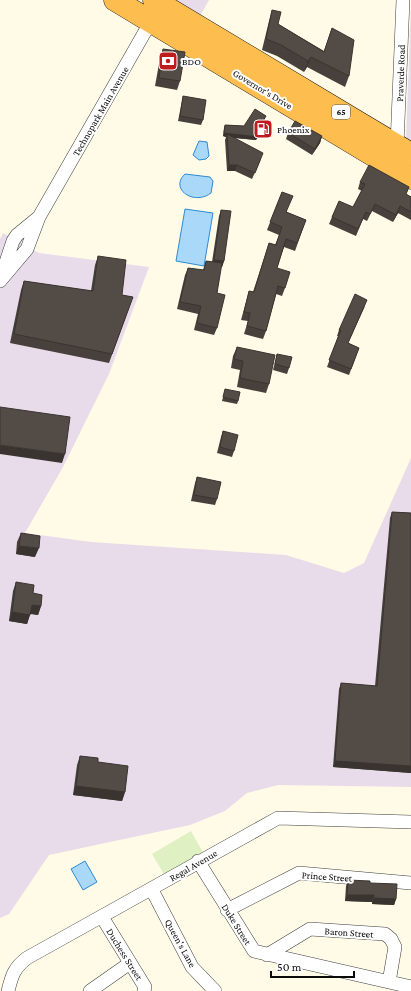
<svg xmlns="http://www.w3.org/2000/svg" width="411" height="991" viewBox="0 0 411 991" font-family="'Crimson Pro',serif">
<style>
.industrial{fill:#e9dcea}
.pitch{fill:#dff1c2}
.water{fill:#a9d8f9;stroke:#2c8bd3}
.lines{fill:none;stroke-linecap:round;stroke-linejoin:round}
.minor-casing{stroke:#3d3d3d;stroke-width:14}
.trunk-casing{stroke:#1b1b1b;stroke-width:23}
.minor{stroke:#fff;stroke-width:13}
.trunk{stroke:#fdbe4f;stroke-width:22}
.wall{fill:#47403c}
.shaded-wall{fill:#3a3431}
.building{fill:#534b46;stroke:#3a3431}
.labels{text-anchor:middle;stroke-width:4;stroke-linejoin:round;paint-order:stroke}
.shield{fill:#fff;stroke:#545454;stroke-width:1}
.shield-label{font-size:9px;font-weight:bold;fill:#0a0a0a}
.poi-label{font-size:10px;fill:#0a0a0a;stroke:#fff;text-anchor:start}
.street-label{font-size:10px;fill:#0a0a0a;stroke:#fff}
</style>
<rect width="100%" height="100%" fill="#fffbe6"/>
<path class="industrial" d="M173 0H209L200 16Z
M411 5V141L406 138Z
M3 233 39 253 149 267 109 374 63 467 25 533 91 542 286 555 344 573 364 563 411 458V787L278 785 247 793 225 811 190 825 49 855 9 914 0 918V239Z"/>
<path class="pitch" d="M191 831 204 854 165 876 152 854Z"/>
<path class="water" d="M199 141 207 142 209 156 206 159 199 160 193 155Z
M185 174 210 177 213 181 211 193C194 206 169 189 185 174Z
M185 209 213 213 204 266 176 261Z
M85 861 97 882 83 890 71 869Z"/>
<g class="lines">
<defs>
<path id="minor" d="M397 145 403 0
M2 274 13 241 17 235 39 217
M0 281 27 249 39 217 154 16
M198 861 254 951 411 987
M152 890 192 967 215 991
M227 910 299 873 411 883
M102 917 145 987 144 991
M267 955 310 929 385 934 391 939 395 947 389 982
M8 991C12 975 14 968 27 958L278 818 411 822
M90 991 130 963"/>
<path id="trunk" d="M115 0 411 178
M154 0 411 154"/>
</defs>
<use href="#minor" class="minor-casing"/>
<use href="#trunk" class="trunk-casing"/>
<use href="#minor" class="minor"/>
<use href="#trunk" class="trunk"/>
</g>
<path class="wall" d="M272 10 278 24 324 51 332 28 349 76 345 87 307 67 304 72 277 56 262 50 269 21Z
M163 49 180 81 177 90 155 86 160 58Z
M183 96 203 120 201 125 178 121Z
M265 119 259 128 256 140 233 138 261 159 252 179 235 171H227L225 140 226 137 223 136 224 128 225 125 244 126Z
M288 133 322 136 320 143 312 155 286 139Z
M360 182 409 187 406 194 411 197V220L398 213 393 222 372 211 367 221 363 219 356 236 329 224 332 217 353 207 362 191 358 189Z
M282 192 287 212 306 220 295 251 284 247 277 268 285 288 282 296 276 294 266 331 263 339 244 334 248 321 241 320 249 291 253 292 269 243 275 245 279 235 267 230Z
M221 210 224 261 222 267H221L217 293V328L214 335 194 330 198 314 177 309 185 275 188 268 203 270 206 261 212 262 219 216Z
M98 256 122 295 133 297 109 363 10 343 21 290 24 281 91 291 95 265Z
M365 306 348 343 359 348 349 375 327 367 338 336H337L339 330Z
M237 347 269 384 266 393 237 387 240 370 231 368 233 356Z
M277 354 289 368 287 374 273 370Z
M225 389 238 401 237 404 222 401Z
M223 431 234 451 232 457 217 453 221 437Z
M197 477 217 499 215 505 191 501 195 483Z
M392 512 411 513V773L333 767 339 689 341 683 375 686 390 518Z
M21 533 35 557 16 554 17 542Z
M16 582 33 593 41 606 38 615 30 614 27 624 9 621 13 591Z
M80 756 98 762 125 792 122 801 73 795 77 765Z
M348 880 396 899 394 905 372 904V902L345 901 346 886Z"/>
<path class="shaded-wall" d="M311 57 307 67 304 72 308 61Z
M224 133 258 137 256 140 227 137V134L226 137 223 136Z
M322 136 320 143 312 155 315 149Z
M229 165H237L235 171H227Z
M400 206 398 213 393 222 396 215Z
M214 260 224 261 222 267 212 266Z
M0 445 65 454 62 463 0 454Z
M19 546 39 548 35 557 16 554Z
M32 605 41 606 38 615 28 613Z
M12 612 30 615 27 624 9 621Z
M335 761 411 766V773L333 767Z
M76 786 125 792 122 801 73 795Z
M347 895H374L372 902 345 901Z
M374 898 396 899 394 905 372 904Z"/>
<path class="building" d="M272 10 281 12 278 24 324 52 332 28 354 40 349 76 311 57 308 61 281 45 266 39Z
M163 49 185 52 180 81 159 78Z
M183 96 206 100 203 120 180 116Z
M255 109 266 116 260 126 258 137 224 133 225 125 244 126Z
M295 121 322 136 315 149 288 133Z
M227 134 263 153 255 173 237 165H229Z
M369 165 409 187 406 194 411 197V212L400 206 396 215 375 204 370 214 366 212 358 229 332 217 339 201 353 207 365 184 360 182Z
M282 192 293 196 286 212 306 220 297 243 286 239 277 268 290 272 285 288 278 286 266 331 247 326 250 313 244 312 249 291 254 292 269 243 276 245 282 227 270 222Z
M221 210 231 211 224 261 214 260Z
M98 256 126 260 122 295 133 297 112 354 14 334 24 281 93 291Z
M206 261 222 263 217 293 225 295 217 328 197 323 201 306 180 302 188 268 204 270Z
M355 294 367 300 348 343 359 348 351 369 329 360 341 330H339Z
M237 347 275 355 269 384 240 378 243 361 234 359Z
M277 354 292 357 289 368 275 364Z
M225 389 240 392 238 401 223 397Z
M0 407 70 417 65 454 0 445Z
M223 431 238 435 234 451 220 447Z
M197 477 221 482 217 499 194 495Z
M392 512 411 513V766L335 761 341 683 377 686Z
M21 533 40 536 39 548 19 546Z
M16 582 34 585 33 593 42 595 41 606 32 605 30 615 12 612Z
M80 756 98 758V762L128 766 125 792 76 786Z
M348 880 370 881V883L397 884 396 899 374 898V895H347Z"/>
<defs>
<symbol id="bank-square" viewBox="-11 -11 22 22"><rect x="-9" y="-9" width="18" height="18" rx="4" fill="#be1d1f" stroke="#fff"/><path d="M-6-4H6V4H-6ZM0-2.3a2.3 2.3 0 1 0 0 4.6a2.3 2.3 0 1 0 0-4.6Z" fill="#fff"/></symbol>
<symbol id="fuel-square" viewBox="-11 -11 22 22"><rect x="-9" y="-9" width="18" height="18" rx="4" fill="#be1d1f" stroke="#fff"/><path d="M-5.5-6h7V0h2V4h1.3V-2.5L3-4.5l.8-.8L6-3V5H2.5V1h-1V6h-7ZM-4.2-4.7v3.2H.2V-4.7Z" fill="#fff"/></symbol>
</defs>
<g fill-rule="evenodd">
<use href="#bank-square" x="157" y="50" width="22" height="22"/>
<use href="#fuel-square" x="252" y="118" width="22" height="22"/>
</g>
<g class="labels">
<rect class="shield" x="332" y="105" width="18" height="14" rx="3"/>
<g class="shield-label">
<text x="341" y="115">65</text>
</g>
<g class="poi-label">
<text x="182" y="65">BDO</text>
<text x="277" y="133">Phoenix</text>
</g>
<g class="street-label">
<text transform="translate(400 73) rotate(-88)" y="4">Praverde Road</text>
<text transform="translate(263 89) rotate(31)" y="4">Governor's Drive</text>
<text transform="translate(100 111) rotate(-60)" y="4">Technopark Main Avenue</text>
<text transform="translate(193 865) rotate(-30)" y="4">Regal Avenue</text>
<text transform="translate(327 876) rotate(4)" y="4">Prince Street</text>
<text transform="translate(237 924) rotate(58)" y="4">Duke Street</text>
<text transform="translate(349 932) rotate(4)" y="4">Baron Street</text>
<text transform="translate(181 943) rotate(61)" y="4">Queen's Lane</text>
<text transform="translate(125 954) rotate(58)" y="4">Duchess Street</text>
</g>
</g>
<path d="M271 971v6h83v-6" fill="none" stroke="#0a0a0a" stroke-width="2"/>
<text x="277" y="971" font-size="12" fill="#0a0a0a" stroke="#ffffff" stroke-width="3" paint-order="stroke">50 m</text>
</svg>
